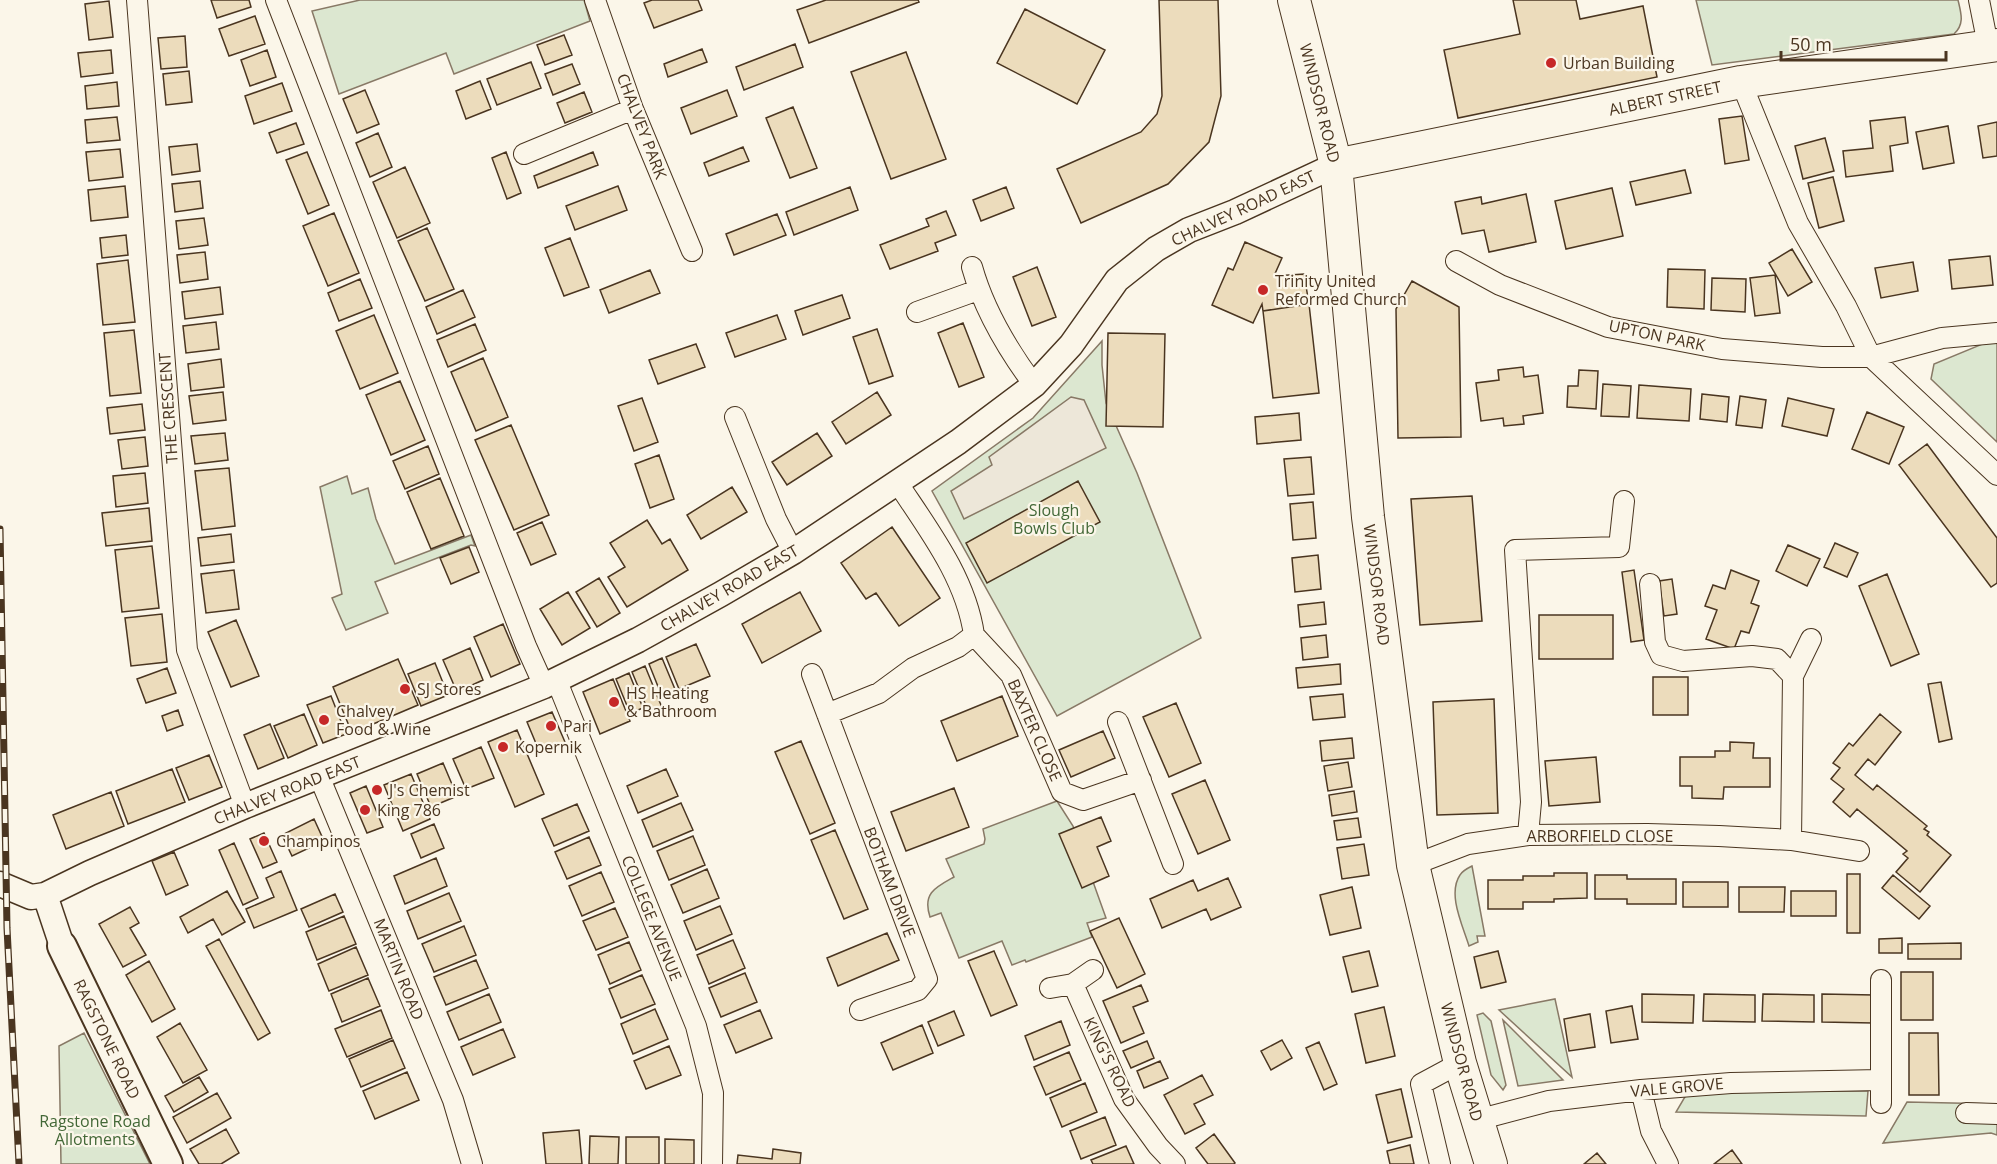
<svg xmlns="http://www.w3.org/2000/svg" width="1997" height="1164" viewBox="0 0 1997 1164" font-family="'Open Sans',sans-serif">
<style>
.green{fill:#dce7d0;stroke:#887966;stroke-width:1.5}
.parking{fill:#ede7d9;stroke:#887966;stroke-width:1.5}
.building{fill:#ecdcbc;stroke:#4a3520;stroke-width:1.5}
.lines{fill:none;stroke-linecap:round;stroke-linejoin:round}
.minor-casing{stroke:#4a3520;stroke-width:22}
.tertiary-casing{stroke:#4a3520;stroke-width:27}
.secondary-casing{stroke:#4a3520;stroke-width:32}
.primary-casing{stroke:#4a3520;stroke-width:34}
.minor{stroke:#fbf6e9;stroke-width:20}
.tertiary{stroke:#fbf6e9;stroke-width:24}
.secondary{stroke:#fbf6e9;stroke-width:28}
.primary{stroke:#fbf6e9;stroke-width:32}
.rail-casing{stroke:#4a3520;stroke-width:7}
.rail{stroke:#fbf6e9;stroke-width:4.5;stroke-dasharray:14;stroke-linecap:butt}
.poi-dot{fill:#c62828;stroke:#fbf6e9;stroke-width:2}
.labels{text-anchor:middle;stroke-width:4.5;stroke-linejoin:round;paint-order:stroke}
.poi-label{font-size:16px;fill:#4a3520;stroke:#fbf6e9;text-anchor:start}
.street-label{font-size:16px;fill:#4a3520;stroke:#fbf6e9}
.park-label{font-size:16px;fill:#436837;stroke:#fbf6e9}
</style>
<rect width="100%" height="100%" fill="#fbf6e9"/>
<path class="green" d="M360 0H584L590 21 454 74 446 53 339 94 312 11Z
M1696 0H1958C1961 13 1965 24 1954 34L1712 65Z
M1997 338V442L1931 379 1934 364Z
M1102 341V365L1106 403 1137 473 1201 638 1057 716 932 491 1033 418Z
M347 476 352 494 368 488 376 519 395 564 471 535 475 546 471 545 375 582 388 613 346 630 332 598 342 594 320 487Z
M1057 801 1073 826 1106 918 1087 923 1092 937 1026 962 1025 960 1012 965 1002 941 959 958 941 913 930 917C922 893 936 887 954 877L946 859 984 844 985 839 983 829Z
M1472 866 1485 936H1477L1478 942 1469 946C1463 926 1447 894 1460 875 1462 871 1468 868 1472 866Z
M1555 999 1572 1077 1499 1010Z
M1483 1013 1491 1021 1506 1085 1503 1090 1491 1075 1477 1015Z
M1503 1020 1563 1080 1518 1086Z
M84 1033 150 1164H61L59 1046Z
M1694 1091H1868L1866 1116 1676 1112 1686 1095Z
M1907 1102 1997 1104V1135L1991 1133 1883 1143Z"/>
<path class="parking" d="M1071 397 1084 400 1106 448 964 519 951 491 992 465 989 457Z"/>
<path class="building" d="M211 0H249L251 7 217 18Z
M652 0H698L702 10 654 28 644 3Z
M826 0H918L919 2 809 43 797 10Z
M1159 0H1218L1221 96 1209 142 1168 184 1081 223 1057 169 1141 132 1157 114 1162 96Z
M1513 0H1576L1580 19 1643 6 1657 77 1458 118 1444 50 1520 34Z
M109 1 113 37 89 40 85 4Z
M1025 9 1105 50 1077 104 997 63Z
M255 16 265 44 229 56 219 29Z
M564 35 572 55 545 65 537 45Z
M185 36 187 67 161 69 158 38Z
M795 44 803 67 744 90 736 67Z
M702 49 707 62 668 77 664 64Z
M111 50 113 73 81 77 78 53Z
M267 50 276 77 250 86 241 60Z
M906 52 946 159 891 179 851 72Z
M531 62 541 88 497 105 487 79Z
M572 64 580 84 553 95 545 74Z
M189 71 192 102 166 105 163 74Z
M480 81 491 109 466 119 456 91Z
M117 82 119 106 87 109 85 86Z
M282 83 292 111 254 124 245 96Z
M365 90 379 124 357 133 343 99Z
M727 90 737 116 691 134 681 108Z
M584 92 592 112 565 123 557 103Z
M793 107 817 168 790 178 766 118Z
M1742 116 1749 160 1725 164 1719 119Z
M117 117 120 140 87 143 85 120Z
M1905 117 1908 143 1890 146 1893 171 1846 177 1843 151 1873 148 1870 121Z
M1997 122V156L1983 158 1978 126Z
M296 123 304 144 277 153 269 133Z
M1948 126 1954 163 1923 169 1916 132Z
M378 133 392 167 370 177 356 143Z
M1825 138 1834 171 1803 179 1795 146Z
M197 144 200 171 172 175 169 147Z
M743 147 749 161 709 176 704 163Z
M120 149 123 177 89 181 86 152Z
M307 152 329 205 308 214 286 160Z
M506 152 521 193 507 199 492 158Z
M593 152 598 165 538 188 534 176Z
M405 167 430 223 397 238 373 182Z
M1685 170 1691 193 1636 205 1630 182Z
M1833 177 1844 221 1819 228 1808 183Z
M200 181 203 208 175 212 172 184Z
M125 186 128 217 91 221 88 190Z
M618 186 627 210 575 230 566 206Z
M850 187 858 210 794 235 786 212Z
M1006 187 1014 208 981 221 973 200Z
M1612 188 1623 236 1566 249 1555 201Z
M1526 194 1536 242 1489 252 1484 230 1462 234 1455 202 1481 197 1482 204Z
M946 211 956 235 935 243 938 251 890 269 880 245 929 226 926 219Z
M334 213 359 273 328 286 303 226Z
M777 214 786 235 734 255 726 234Z
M204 218 208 245 179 249 176 221Z
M427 228 454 289 425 301 398 241Z
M126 235 128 255 102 258 100 238Z
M570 238 589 287 564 296 545 248Z
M1245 242 1282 258 1274 276 1304 274 1309 304 1263 311 1262 304 1253 323 1212 305 1228 268 1233 270Z
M1792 249 1812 282 1788 296 1769 263Z
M205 252 208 279 180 283 177 255Z
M1990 256 1993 285 1952 289 1949 260Z
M128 260 135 322 103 325 97 264Z
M1913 262 1918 291 1881 298 1875 268Z
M1037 267 1056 317 1032 326 1013 277Z
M1668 269 1705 270 1704 309 1667 307Z
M650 270 660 293 609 313 600 290Z
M1775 275 1780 313 1755 316 1750 278Z
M1712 278 1746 279 1745 312 1711 310Z
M360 279 372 308 339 321 328 293Z
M1412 281 1459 307 1461 437 1398 438 1396 309Z
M220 287 223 314 185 319 182 292Z
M463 290 475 317 437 334 426 307Z
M842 295 850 318 803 335 795 311Z
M1309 304 1319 393 1273 398 1263 311Z
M374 315 398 373 360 389 336 331Z
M777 315 786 339 735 357 726 333Z
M216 322 219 349 186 353 183 326Z
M963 323 984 377 959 387 938 333Z
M475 324 486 350 448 367 437 340Z
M877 329 893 376 869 384 853 337Z
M134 330 141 393 110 396 104 333Z
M1108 333 1165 334 1163 427 1106 426Z
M696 344 705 367 658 384 649 360Z
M483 358 508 417 476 431 451 372Z
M221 359 224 387 191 391 188 364Z
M1523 367 1524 377 1538 375 1543 413 1523 416 1524 424 1504 426 1503 418 1481 421 1476 383 1499 380 1498 370Z
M1579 370 1598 371 1596 409 1567 407 1568 386H1578Z
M400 381 425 440 391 455 366 395Z
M1603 384 1631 386 1629 417 1601 416Z
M1639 385 1691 389 1689 421 1637 418Z
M223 392 226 420 193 424 189 396Z
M877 392 891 415 846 444 832 422Z
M1702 394 1729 397 1727 422 1700 419Z
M1740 396 1766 400 1762 428 1736 425Z
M642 398 658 442 634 451 618 406Z
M1788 398 1834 409 1827 436 1782 426Z
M142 404 145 430 110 434 107 408Z
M1867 412 1904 427 1889 464 1852 449Z
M1299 413 1301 440 1257 444 1255 417Z
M511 425 549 515 514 530 475 440Z
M225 433 228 460 195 464 191 436Z
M817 433 832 456 787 485 772 462Z
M145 437 148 466 122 469 118 440Z
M1927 444 1997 538V583L1991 587 1899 465Z
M428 446 439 474 405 489 393 461Z
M659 455 674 499 650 508 635 464Z
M1311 457 1314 494 1288 496 1284 459Z
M229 468 235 526 202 530 195 471Z
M145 473 148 503 116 507 113 476Z
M440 478 464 536 431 549 407 492Z
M1078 481 1100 522 987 583 966 543Z
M732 487 747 512 701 539 687 515Z
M1472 496 1482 621 1420 625 1411 499Z
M1313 502 1316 538 1293 540 1290 504Z
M149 508 152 541 106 546 102 513Z
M647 520 662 544 670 539 688 570 627 607 608 577 625 567 610 543Z
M542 522 556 554 531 565 517 533Z
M892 527 940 598 899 626 876 593 866 599 841 563Z
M231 534 234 562 201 566 198 538Z
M1835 543 1858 553 1847 577 1824 567Z
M1788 545 1820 559 1807 586 1776 571Z
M152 546 159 608 122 612 115 550Z
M469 547 479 572 451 584 440 558Z
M1318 555 1321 589 1295 592 1292 558Z
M234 570 239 609 206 613 201 574Z
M1634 570 1644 640 1631 642 1622 572Z
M1731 570 1759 581 1751 603 1759 606 1749 633 1741 631 1734 649 1706 639 1717 610 1705 606 1713 585 1725 589Z
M1887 574 1919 654 1891 666 1859 586Z
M599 578 620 613 597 627 576 592Z
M1672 579 1677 614 1664 616 1659 581Z
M568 592 590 628 562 645 540 609Z
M800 592 821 631 762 663 742 624Z
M1324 602 1326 624 1300 627 1298 605Z
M162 614 167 662 131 666 125 618Z
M1539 615H1613V659H1539Z
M236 620 259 676 231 687 208 632Z
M503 624 520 664 491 677 474 637Z
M1326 635 1328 657 1303 660 1301 638Z
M696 644 710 676 679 689 666 657Z
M470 648 483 680 457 692 443 660Z
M662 658 677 694 663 699 649 664Z
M398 659 418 705 352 733 333 687Z
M435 663 448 695 421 706 408 674Z
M1340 664 1341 684 1298 688 1296 668Z
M645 666 663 710 650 715 632 672Z
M167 668 176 693 146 703 137 679Z
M629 673 643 708 630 713 616 679Z
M1653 677H1688V715H1653Z
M613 679 630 721 600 734 583 692Z
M1941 682 1952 739 1939 742 1928 684Z
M1343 694 1345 717 1313 720 1310 697Z
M331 696 346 734 323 743 307 705Z
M1002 696 1018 736 957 761 941 721Z
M1494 699 1498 813 1437 815 1433 702Z
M1176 703 1201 763 1169 777 1143 717Z
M178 710 183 725 167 731 162 716Z
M552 712 565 742 540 753 527 722Z
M304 714 317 745 288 758 274 726Z
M1880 714 1901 732 1875 765 1868 759 1855 775 1873 790 1877 785 1927 826 1924 829 1929 832 1927 835 1951 855 1920 892 1896 872 1908 858 1903 854 1907 851 1857 809 1850 817 1833 802 1844 789 1831 779 1840 768 1833 763 1849 743 1853 746Z
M270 724 284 758 258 769 244 735Z
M517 730 544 794 515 807 488 742Z
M1103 731 1115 758 1071 777 1059 750Z
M1352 738 1354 758 1322 761 1320 741Z
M801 741 835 823 810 834 775 752Z
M1730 742 1754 743 1753 758H1770V787H1724L1723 799 1692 798V786H1680V757H1715V751H1730Z
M481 747 494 778 466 789 453 759Z
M209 755 222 787 189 800 176 768Z
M1596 757 1600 802 1549 806 1545 761Z
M1348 762 1352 787 1328 791 1324 766Z
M443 763 457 796 431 807 417 774Z
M172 769 185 802 128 824 116 791Z
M666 769 678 796 638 813 627 786Z
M411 774 430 819 403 831 384 785Z
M1205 780 1230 840 1198 854 1172 794Z
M366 786 383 827 367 833 350 793Z
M954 788 969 827 906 851 891 812Z
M1354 791 1357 812 1332 816 1329 795Z
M111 792 124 826 66 849 53 815Z
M681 803 693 830 653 847 642 820Z
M577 804 589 831 554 846 542 819Z
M1101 817 1111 841 1097 847 1109 876 1082 888 1059 834Z
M1358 818 1361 837 1337 840 1334 821Z
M314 819 324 841 292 856 282 835Z
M434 824 444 848 421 858 411 834Z
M835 830 868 909 844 919 811 840Z
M264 833 277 862 263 868 250 839Z
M693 836 705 865 669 880 657 851Z
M589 837 601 865 567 879 555 852Z
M234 843 258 898 243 905 219 850Z
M1364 844 1369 875 1342 879 1337 848Z
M174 852 188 885 166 895 152 861Z
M436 858 447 886 405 904 394 876Z
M707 869 719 898 683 913 671 885Z
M281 871 297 910 254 928 246 909 274 897 266 878Z
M601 872 614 902 582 916 569 886Z
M1554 873H1587V898L1554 899V902H1523V909H1488V880H1523V876H1554Z
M1847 874H1860V933H1847Z
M1595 875H1627V879H1676V904H1627V899H1595Z
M1893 875 1930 906 1919 919 1882 888Z
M1228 878 1241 907 1211 920 1206 909 1162 928 1150 899 1193 880 1198 891Z
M1683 882H1728V907H1683Z
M1352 887 1361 928 1330 935 1320 895Z
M1739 887H1785L1784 912H1739Z
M227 891 245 922 222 935 213 919 188 933 180 917Z
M1791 891H1836V916H1791Z
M449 893 461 921 418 939 407 911Z
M335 894 343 912 309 927 301 909Z
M720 906 732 934 696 950 684 921Z
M130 907 139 923 130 928 146 955 123 967 99 924Z
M615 908 628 937 596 950 583 921Z
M344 916 356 944 317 960 306 932Z
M1119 918 1145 974 1117 988 1090 931Z
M464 926 476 955 434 972 422 944Z
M887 933 899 960 838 986 827 958Z
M1902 938V953H1879V939Z
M219 939 270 1033 258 1040 206 946Z
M733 940 745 968 709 984 697 955Z
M629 942 641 970 610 984 598 955Z
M1961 943V959H1908V944Z
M356 947 368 975 329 991 318 964Z
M994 951 1017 1005 991 1016 968 961Z
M1369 951 1378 986 1352 992 1343 957Z
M1498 951 1506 982 1481 988 1474 957Z
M476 960 488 988 446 1005 434 977Z
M149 961 175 1009 152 1022 126 975Z
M1901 972H1933V1020H1901Z
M745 973 757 1002 721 1017 709 988Z
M642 975 655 1004 621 1018 609 989Z
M368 978 380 1006 342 1022 331 994Z
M1141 985 1148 1001 1133 1007 1144 1033 1121 1043 1103 1001Z
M489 994 501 1022 459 1040 447 1012Z
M1642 994 1694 995 1693 1023 1642 1022Z
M1704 994 1755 995V1022L1703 1021Z
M1763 994 1814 995V1022L1762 1021Z
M1822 994 1874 995 1873 1023 1822 1022Z
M1632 1006 1638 1039 1611 1043 1606 1011Z
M1384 1007 1395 1056 1366 1063 1355 1014Z
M655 1009 668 1039 633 1054 621 1024Z
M381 1010 392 1038 347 1057 335 1029Z
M760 1010 772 1038 736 1053 724 1025Z
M954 1011 964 1035 938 1046 928 1022Z
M1590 1014 1595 1047 1569 1051 1564 1019Z
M1061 1021 1070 1045 1034 1060 1025 1036Z
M180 1023 207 1070 183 1083 157 1037Z
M922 1025 933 1053 893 1070 881 1043Z
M503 1029 515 1057 473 1075 461 1047Z
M1909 1033H1938L1939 1095H1909Z
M393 1040 405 1068 361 1087 349 1059Z
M1282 1040 1292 1058 1271 1070 1261 1051Z
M1147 1041 1154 1058 1131 1068 1123 1051Z
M1319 1042 1337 1084 1324 1090 1306 1048Z
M669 1046 681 1075 646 1089 634 1061Z
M1069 1052 1081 1080 1046 1095 1034 1067Z
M1160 1061 1168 1078 1144 1088 1137 1071Z
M407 1072 419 1100 375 1119 363 1091Z
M1202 1075 1213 1095 1194 1104 1205 1124 1185 1134 1164 1095Z
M199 1077 208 1092 174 1112 165 1096Z
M1085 1083 1097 1112 1062 1127 1050 1098Z
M1401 1089 1412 1137 1388 1143 1376 1095Z
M217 1093 231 1118 187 1143 173 1117Z
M1105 1117 1116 1145 1081 1159 1070 1131Z
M226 1129 239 1153 221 1164H199L190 1149Z
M579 1130 582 1164H546L543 1133Z
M1214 1134 1235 1163 1234 1164H1208L1196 1148Z
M590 1136 619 1137 618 1164H589Z
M626 1137H659V1164H626Z
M665 1139 694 1140V1164H665Z
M1410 1145 1414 1164H1390L1387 1151Z
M1126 1146 1134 1164H1093L1091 1160Z
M773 1149 801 1153 800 1164H737L738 1155 772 1159Z
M1732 1150 1742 1164H1714Z
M1597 1153 1606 1164H1584Z"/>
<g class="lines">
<defs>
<path id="minor" d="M137 0 187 650 245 806
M276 0 526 646 544 686
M595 0 633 109 692 251
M1979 0 1988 45
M1741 82 1798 223 1846 306 1871 357 1997 475
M524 154 633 109
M1456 261 1500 285 1608 327 1722 349 1822 357H1871L1942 338 1997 333
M972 267C984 310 1008 350 1034 385
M917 312 978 290
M735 417 776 519 793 552
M1650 584 1655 642 1661 655 1683 661 1752 656 1777 659 1793 676
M974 635 1011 675 1062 792 1083 800 1141 780
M812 674 927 979 918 990 860 1010
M556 679 696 1026 713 1093 712 1164
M827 714 879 693 913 668 958 647 974 635C966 578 928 529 897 482
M1118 722 1173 864
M319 776 453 1100 472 1164
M1528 835 1531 802 1515 550 1619 547 1624 501
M1791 840 1793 676 1811 639
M1413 865 1468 844 1528 835 1647 834 1719 836 1791 840 1859 851
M1073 984 1124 1099 1158 1146 1175 1164
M1050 988 1073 984 1093 970
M1641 1090 1651 1131 1668 1164
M1881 1103V980
M1966 1113 1997 1114
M1477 1120 1549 1101 1641 1090 1731 1083 1880 1080
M1440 1164 1421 1084 1460 1063"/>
<path id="tertiary" d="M0 884 31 897 45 895 90 873 245 806 544 686 638 640 721 594 793 552 958 442 1034 385 1071 345 1117 280 1156 249 1189 230 1235 212 1336 165
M45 895 62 946"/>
<path id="secondary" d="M62 946 168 1164"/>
<path id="primary" d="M1294 0 1336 165 1368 517 1413 865 1460 1063 1491 1164
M1336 165 1741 82 1997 45"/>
</defs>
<use href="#minor" class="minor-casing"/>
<use href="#tertiary" class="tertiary-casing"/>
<use href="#secondary" class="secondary-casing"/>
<use href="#primary" class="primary-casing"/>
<use href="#minor" class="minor"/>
<use href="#tertiary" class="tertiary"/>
<use href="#secondary" class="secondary"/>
<use href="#primary" class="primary"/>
<defs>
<path id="rail" d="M0 529 7 928 19 1164"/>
</defs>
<use href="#rail" class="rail-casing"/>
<use href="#rail" class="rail"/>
</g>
<g class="poi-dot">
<circle cx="1551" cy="63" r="6"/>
<circle cx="1263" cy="290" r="6"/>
<circle cx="405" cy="689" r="6"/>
<circle cx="614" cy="702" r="6"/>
<circle cx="324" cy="720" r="6"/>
<circle cx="551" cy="726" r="6"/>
<circle cx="503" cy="747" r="6"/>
<circle cx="377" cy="790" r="6"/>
<circle cx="365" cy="810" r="6"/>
<circle cx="264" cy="841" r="6"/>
</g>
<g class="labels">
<g class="poi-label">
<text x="1563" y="69">Urban Building</text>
<text x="1275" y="287">Trinity United<tspan x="1275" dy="18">Reformed Church</tspan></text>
<text x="417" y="695">SJ Stores</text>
<text x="626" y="699">HS Heating<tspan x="626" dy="18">&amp; Bathroom</tspan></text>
<text x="336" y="717">Chalvey<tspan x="336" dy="18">Food &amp; Wine</tspan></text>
<text x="563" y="732">Pari</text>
<text x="515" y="753">Kopernik</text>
<text x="389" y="796">J's Chemist</text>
<text x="377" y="816">King 786</text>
<text x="276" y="847">Champinos</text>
</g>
<g class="street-label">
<text transform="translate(1665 98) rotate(-12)" y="6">ALBERT STREET</text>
<text transform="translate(1320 103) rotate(76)" y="6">WINDSOR ROAD</text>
<text transform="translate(642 126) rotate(69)" y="6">CHALVEY PARK</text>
<text transform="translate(1243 208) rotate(-25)" y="6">CHALVEY ROAD EAST</text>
<text transform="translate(1657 335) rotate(12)" y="6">UPTON PARK</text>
<text transform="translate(168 408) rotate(-94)" y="6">THE CRESCENT</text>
<text transform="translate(1377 585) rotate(83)" y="6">WINDSOR ROAD</text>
<text transform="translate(729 588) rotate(-30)" y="6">CHALVEY ROAD EAST</text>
<text transform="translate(1035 730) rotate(66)" y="6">BAXTER CLOSE</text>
<text transform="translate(287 790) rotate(-22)" y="6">CHALVEY ROAD EAST</text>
<text x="1600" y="842">ARBORFIELD CLOSE</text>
<text transform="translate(890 882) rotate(69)" y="6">BOTHAM DRIVE</text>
<text transform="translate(652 918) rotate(68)" y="6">COLLEGE AVENUE</text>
<text transform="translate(399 969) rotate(68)" y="6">MARTIN ROAD</text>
<text transform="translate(107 1039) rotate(64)" y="6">RAGSTONE ROAD</text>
<text transform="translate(1110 1062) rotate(64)" y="6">KING'S ROAD</text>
<text transform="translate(1462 1062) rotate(75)" y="6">WINDSOR ROAD</text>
<text transform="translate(1677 1087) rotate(-5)" y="6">VALE GROVE</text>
</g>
<g class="park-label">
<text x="1054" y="516">Slough<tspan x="1054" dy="18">Bowls Club</tspan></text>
<text x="95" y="1127">Ragstone Road<tspan x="95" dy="18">Allotments</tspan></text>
</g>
</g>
<path d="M1781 51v9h165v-9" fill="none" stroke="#4a3520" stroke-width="3"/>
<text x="1790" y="51" font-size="18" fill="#4a3520" stroke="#fbf6e9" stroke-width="4.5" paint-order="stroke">50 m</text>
</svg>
